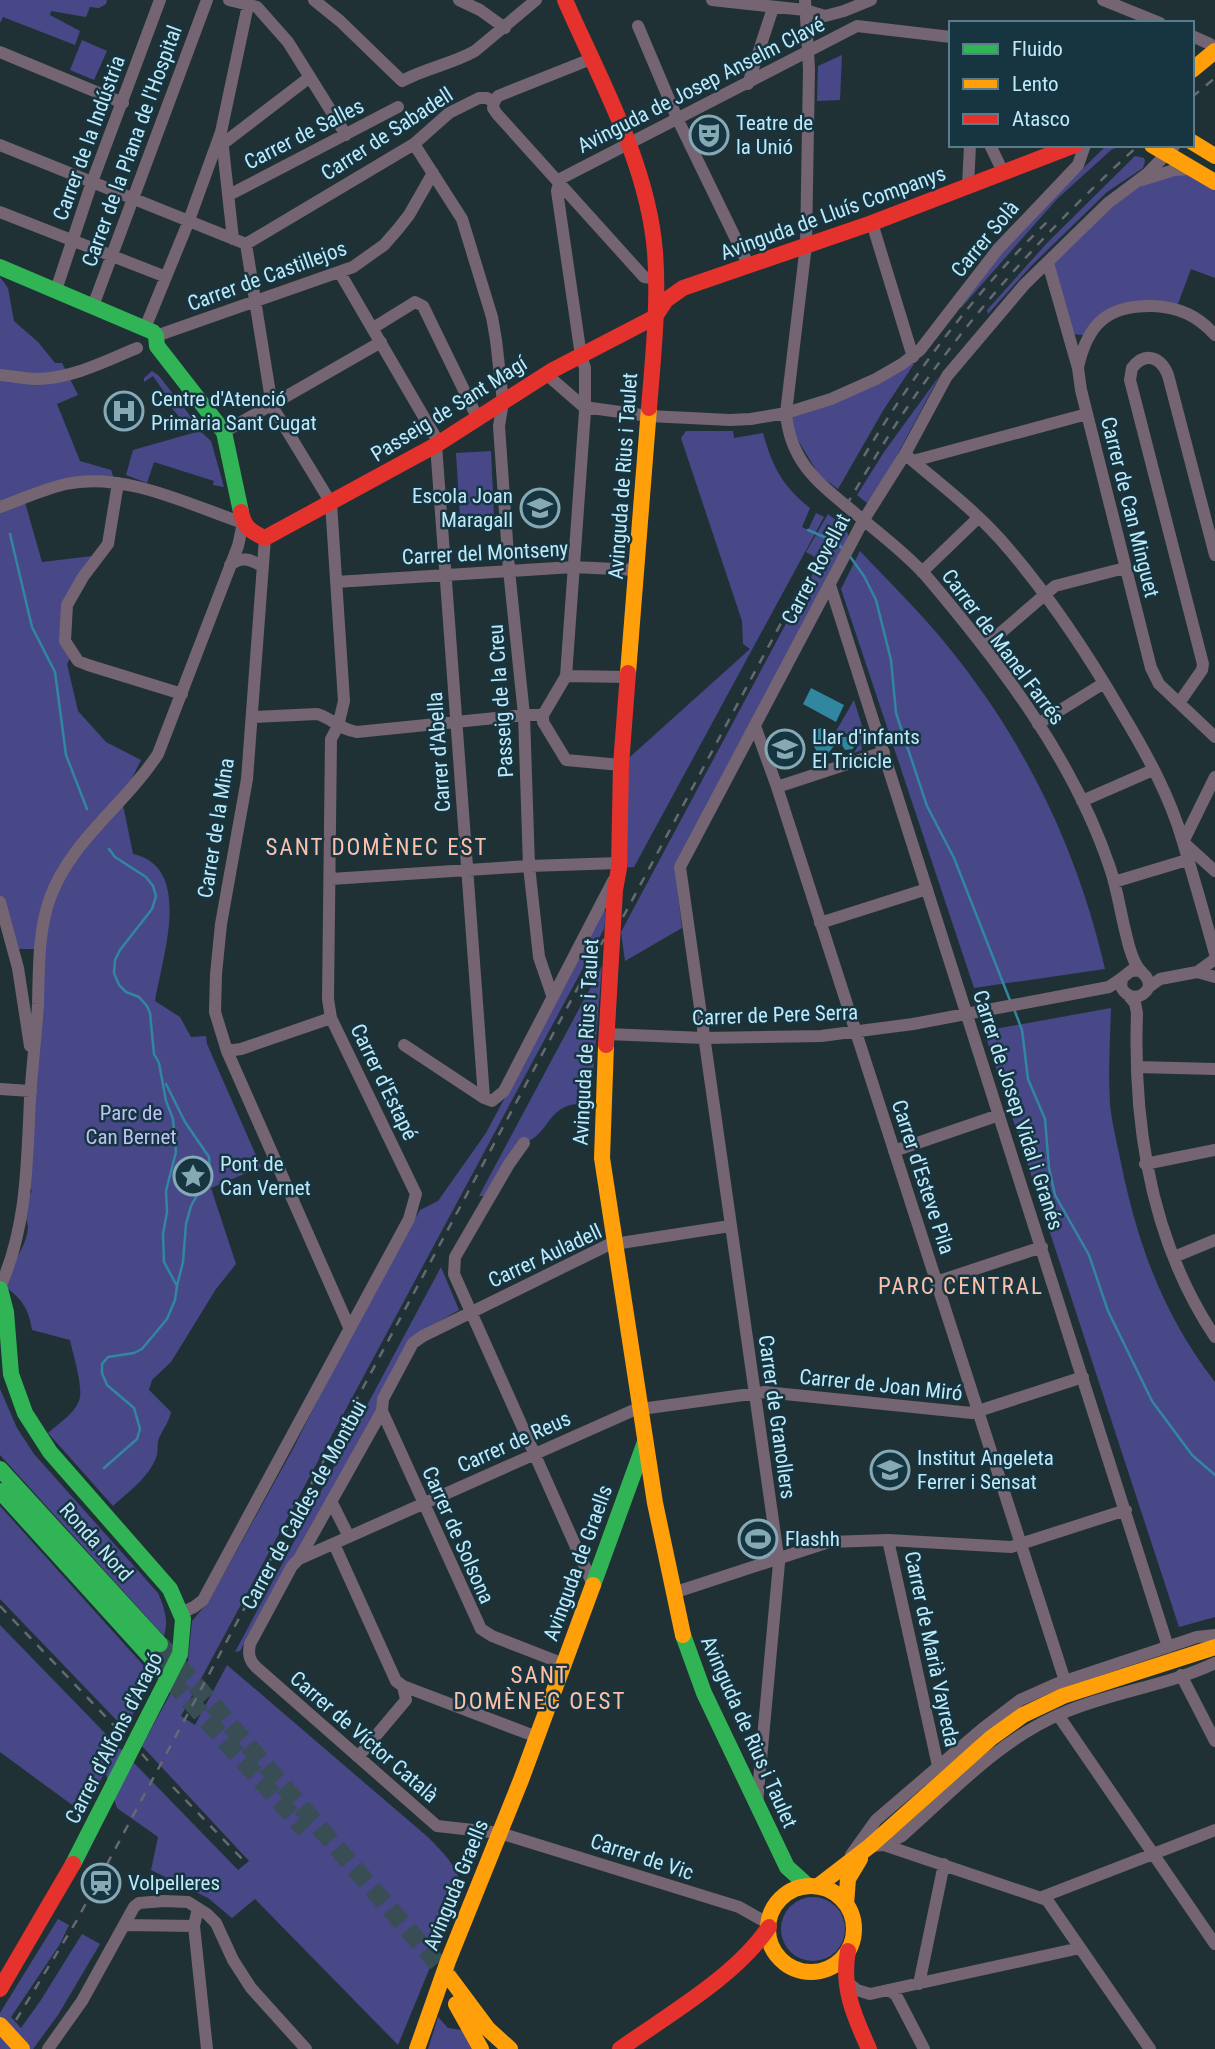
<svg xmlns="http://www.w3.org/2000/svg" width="1215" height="2049" viewBox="0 0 1215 2049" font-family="'Roboto Condensed',sans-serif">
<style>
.green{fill:#484888}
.water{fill:#3186a0}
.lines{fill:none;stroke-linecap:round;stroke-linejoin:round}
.stream{stroke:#3186a0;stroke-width:2.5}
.secondary-tunnel{stroke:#384d54;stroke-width:18;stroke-dasharray:18 9;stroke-linecap:butt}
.street{stroke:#756471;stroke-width:12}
.fast{stroke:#30b455;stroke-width:16}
.slow{stroke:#ff9f0a;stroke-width:16}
.jam{stroke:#e5322d;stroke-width:16}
.rail{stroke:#676872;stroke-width:2.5;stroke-dasharray:9 9;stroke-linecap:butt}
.labels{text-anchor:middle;stroke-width:5;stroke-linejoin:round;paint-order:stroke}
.street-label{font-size:21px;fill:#bdeafb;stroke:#163540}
.poi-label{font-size:21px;fill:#bdeafb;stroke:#163540;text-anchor:start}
.park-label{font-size:21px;fill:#bfc2f7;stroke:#163540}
.neighbourhood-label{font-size:23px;letter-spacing:2px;fill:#fec0a7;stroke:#163540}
</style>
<rect width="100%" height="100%" fill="#203136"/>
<path class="green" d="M0 0H107L106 4 99 8 90 7 86 17 51 11 50 15 80 31 75 45 3 17 0 23Z
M82 40 107 51 94 80 70 70Z
M842 55 840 100 817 101 818 66Z
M1107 145H1122L1111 150 1057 199 961 308 959 306 1019 231Z
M1135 156 1144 158 1145 161 1143 168 1107 192 1032 265 988 314 987 310 1047 243Z
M1174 170 1215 183V278L1191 269 1176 309 1131 306 1083 335 1071 334 1048 263 1132 185Z
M0 277 8 288 14 321 38 342 55 363H62L78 395 57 404 80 461 111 470 115 482 95 481 24 499 42 562 101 555 67 603 70 658 67 664 78 711 106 742 141 760 130 782 123 805 133 854C194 867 162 958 155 1001L180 1017 191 1037 206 1036 207 1044 261 1167 211 1188 236 1264 216 1289 171 1362 152 1380 149 1390 171 1412C169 1422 163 1429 159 1438 157 1443 158 1450 157 1455 150 1477 129 1491 113 1506L48 1433C58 1424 74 1414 79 1401 84 1388 73 1355 70 1340L32 1330C29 1310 23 1300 6 1287 7 1265 27 1250 28 1227 28 1222 24 1215 23 1210L32 1190 26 1184 39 949H13L0 904Z
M908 360 914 364 884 409 838 489 819 475 796 437 786 413Z
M152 371 159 376 196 423 179 428 177 423 180 418 172 408 174 406 153 376 144 382V378Z
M940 375 873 500 867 503 857 495 884 452Z
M200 431 211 441 224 487 213 485 214 481 154 462 147 483 126 475 133 450Z
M686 431H733L734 438 763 433C772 466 783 487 810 508L802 527 808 530 816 513 824 517 634 867 619 868 621 765 750 649 743 644 742 621 681 438Z
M491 451 494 516 460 517 456 453Z
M828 514 846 528 850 541 675 868 682 928 625 961 621 932 820 560 806 552Z
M860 551C890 583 923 615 950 649 1026 743 1078 851 1105 969L974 988 841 589Z
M854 700 865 736 860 738 862 750 854 753 858 746 855 736 836 731Z
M603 909 606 912 604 929 181 1716 195 1725 227 1665 429 1838C445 1855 460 1868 461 1892L398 2045 255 1899 232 1918 208 1898 151 1870 158 1837 117 1808 105 1772 83 1813 0 1752V1625L238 1870 249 1861 142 1746 188 1661 192 1621 209 1601 294 1447 348 1340 420 1210 438 1201 486 1133 571 974Z
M602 966 591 1100H582V1104C547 1103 550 1135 524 1143L490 1196H479Z
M1111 1008C1110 1040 1108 1072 1110 1104 1112 1125 1118 1147 1122 1168 1139 1248 1164 1316 1215 1382V1617L1179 1627 984 1031Z
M441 1267 459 1310 412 1337 376 1415 296 1558 288 1564 240 1651 235 1652Z
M0 1389 17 1428 34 1454 158 1593C164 1607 169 1620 164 1636L0 1455Z
M0 1506 153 1676 125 1729 0 1599Z
M781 1929a32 32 0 1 1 64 0a32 32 0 1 1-64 0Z
M58 1919 69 1925 60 1944 11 2017 21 2028 41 2000 82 1934 100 1944 58 2015 33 2049H0V2013Z
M438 2017 448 2028 462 2030 472 2049H428Z"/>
<path class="water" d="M811 688 844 705 836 722 803 704Z
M821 728 833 737H852L855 740 853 749 845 750 840 742H837L826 756 821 758 811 742 815 730Z"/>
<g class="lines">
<path class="stream" d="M808 530 836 542 842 548
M10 534 32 627 55 672 66 755 87 809
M849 555 864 576 876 600 891 660 896 713 927 806 954 858 1011 1003
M1014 1009 1022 1030 1028 1079 1045 1119 1049 1168 1055 1195 1089 1255 1108 1311 1152 1401 1192 1455 1215 1475
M166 1084 185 1122 209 1157 210 1172 191 1206 186 1224 183 1262 177 1286
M104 1468 137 1439 140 1429 134 1408 107 1385 102 1373V1364L108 1357 134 1353 142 1349 167 1319 175 1300 177 1286 164 1262 163 1234 167 1212 166 1191 176 1152 173 1119 166 1101 159 1063 154 1054 150 1013 147 1006 139 997 126 992 119 985 114 973 115 960 120 950 152 909 156 896 153 886 146 877 115 857 109 849"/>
<path class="secondary-tunnel" d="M160 1644 450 1978
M153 1660 305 1830"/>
<path class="street" d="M229 0 257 7 288 42 346 135
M314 0 340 21 402 81C426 68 452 64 475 51L536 0
M459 0 480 10 505 28
M712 0 805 10 825 16 844 11 871 0
M805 0 809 69 806 245 786 413C790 463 820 484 856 514 879 533 907 554 927 577 1000 663 1074 760 1110 868 1117 888 1120 910 1125 930 1128 942 1130 955 1137 966 1142 975 1149 975 1149 987 1142 1000 1128 1000 1121 987L1122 978 1132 970 1141 971
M1103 0 1160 23
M638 26 677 118 749 266
M1192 36 1210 44 1215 49
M0 52 123 103
M748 84 773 8
M494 102 493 108 497 114 644 277 652 278 656 276
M494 102 498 96 591 59
M222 139 233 239
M414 144 462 219 492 317 496 340 503 402 499 426 509 570 524 715 529 866 539 957 552 995
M0 145 246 244
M990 145 1004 174
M216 149 310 77
M1142 180 1174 170 1192 169
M968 186 970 145
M229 195 398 107
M0 212 166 277
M872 223 913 357
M246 244 414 144 449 113 479 98H487L494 102
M1048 263 1078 368 1081 390 1151 668 1159 684 1215 737
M340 273 439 443
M56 290 92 182 160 0
M93 306 207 0
M145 328 188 223 221 132 248 5
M373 328 415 302 423 306 478 419
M156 336 353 267 384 245 398 229 409 215 433 173
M1078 367C1088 323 1108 305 1153 306 1179 307 1198 316 1215 335
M546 374 584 407 649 416 730 420 751 419 786 413 831 399 876 379 902 364 920 350 998 249 1078 165 1085 145
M0 375C12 376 26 379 38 379 73 378 106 361 137 348
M224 432 381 342
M436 445 484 1098
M905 454C937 482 971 507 1000 539 1047 592 1086 651 1122 713 1146 753 1170 796 1183 842 1194 879 1205 917 1215 954
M913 461 1087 414
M118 483 108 544 83 577 67 605 65 641 78 661 88 665 182 694
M0 507C22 499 44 489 66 484 123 471 190 505 243 523L238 546 158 754C125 805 71 840 50 898 38 932 39 968 38 1004 36 1036 32 1067 30 1099 27 1163 27 1228 0 1287
M261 538H265L247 779 221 924 216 974 215 1012 227 1051 349 1327
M230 565C242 556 250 559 262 566
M922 572 978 518
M336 582 573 567 637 570
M830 585 1168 1647
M984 647 1055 586 1125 568
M566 676 585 411V368L581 356 557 191 560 179 857 26 951 37
M1179 703 1202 670 1203 664 1130 380 1132 368C1145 351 1161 357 1168 375L1215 555
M253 717 317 714C332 718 340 730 357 732L524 715H543
M1038 724 1104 683
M755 726 777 787 1065 1681
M621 765 566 760 543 722V715L566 676 629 677
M1215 777 1183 842 1215 871
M777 787 884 752
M1082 801 1153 770
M331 879 529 866 619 863
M1114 882 1187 860
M0 902 18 968 30 1046
M820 923 927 889
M1197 972 1215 977
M1149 987 1160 979 1197 972 1215 959
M1129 996 1135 1003 1137 1013C1133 1127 1151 1241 1215 1337
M607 1034 704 1038 821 1036 913 1024 1109 987 1122 978
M404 1045 484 1098 492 1101 504 1091 613 881
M227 1051 241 1049 331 1018
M1137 1067 1215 1069
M0 1089 31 1091
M524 1143 509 1164 455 1257 454 1274 593 1585
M894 1151 999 1115
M1145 1164 1215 1150
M730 1226 608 1245 423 1336 413 1343 383 1399 382 1411 299 1559 292 1566 250 1644C248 1654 249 1660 256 1667L437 1826 500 1833 739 1907 769 1924
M1174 1257 1215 1240
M936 1282 1042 1247
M382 1411 481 1629 492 1636 564 1664
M331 1501 349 1537
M888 1540 938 1766
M334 1544 396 1681 403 1686 537 1737
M299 1559 634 1410 765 1392 972 1413 1083 1377
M673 1593 829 1542 888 1540 1011 1547 1126 1510
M181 1613 194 1607 203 1600 409 1219 416 1194 331 1018 328 999 331 739 338 726 344 701 331 503 272 406 246 244
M1181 1675 1215 1741
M1058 1715 1215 1944
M358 1757 406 1700 403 1686
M757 1803 779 1563 680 867 863 521 905 454 947 376 1024 285 1108 203 1148 173 1174 146
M884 1845 1047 1900 1150 2049
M871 1846 883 1845 902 1836C952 1792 1000 1739 1063 1713 1111 1692 1167 1686 1215 1663
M851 1855 876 1820 982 1729 1020 1700 1056 1684 1197 1637 1215 1635
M1042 1897 1215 1830
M198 1908 194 1926 207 2049
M125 1925 194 1926
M845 1980 857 1990 870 1994 1080 1948
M919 1984 944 1864
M888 1990 896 1995 924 2049
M48 2049 82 2001 134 1907 139 1903 164 1901 188 1902 207 1914 216 1923 233 1960 251 1988 306 2049"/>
<path class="fast" d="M0 267 153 332 156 336 157 346 224 432 241 512
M0 1289 6 1312 11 1374 25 1413 50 1452 170 1589 183 1619 180 1654 73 1864
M0 1469 160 1644
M0 1491 153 1660
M593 1585 645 1442
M683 1635 704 1693 787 1867 808 1886"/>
<path class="slow" d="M1192 70 1215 51
M1192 142 1215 156
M1152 145 1215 182
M628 673 649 408
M606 1045 602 1158 655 1503 683 1635
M818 1886 870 1846 991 1738 1023 1715 1063 1696 1215 1647
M768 1929a43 43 0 1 1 86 0a43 43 0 1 1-86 0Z
M846 1904 848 1879 860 1859
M450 1978 488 2029 510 2049
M456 2004 481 2049
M0 2025 22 2049
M417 2049 448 1961 521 1780 593 1585"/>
<path class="jam" d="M565 0C600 80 648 164 655 252 659 303 653 357 649 408
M655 317 666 300 683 288 872 223 1075 145
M241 512C244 527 251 532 265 538L436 445 553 370 655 317
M606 1045 615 890 619 868 621 765 628 673
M848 1951C841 1987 854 2016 869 2049
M0 1989 73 1864
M620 2049C669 2014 735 1977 769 1927"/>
<path class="rail" d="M1192 97 1215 78
M864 456C917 368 979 288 1052 217
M623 917C671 828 718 740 766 651 808 573 850 495 898 421 965 320 1049 226 1139 145
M0 1606 123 1735
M142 1754 150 1763
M173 1787 246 1863
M16 2020 77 1920 604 939"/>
</g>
<defs>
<symbol id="theatre-ring" viewBox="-11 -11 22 22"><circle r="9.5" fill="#163540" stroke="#86a9b6" stroke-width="1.5"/><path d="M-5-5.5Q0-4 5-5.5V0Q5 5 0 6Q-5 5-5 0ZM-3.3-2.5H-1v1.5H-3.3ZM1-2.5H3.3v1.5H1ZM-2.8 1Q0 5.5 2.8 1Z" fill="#86a9b6"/></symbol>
<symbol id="hospital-ring" viewBox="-11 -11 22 22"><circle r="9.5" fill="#163540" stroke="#86a9b6" stroke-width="1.5"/><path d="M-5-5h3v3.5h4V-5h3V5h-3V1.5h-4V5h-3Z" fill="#86a9b6"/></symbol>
<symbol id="school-ring" viewBox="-11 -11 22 22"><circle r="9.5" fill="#163540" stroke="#86a9b6" stroke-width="1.5"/><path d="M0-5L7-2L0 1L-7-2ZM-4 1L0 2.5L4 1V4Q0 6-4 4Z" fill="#86a9b6"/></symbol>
<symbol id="sight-ring" viewBox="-11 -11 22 22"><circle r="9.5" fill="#163540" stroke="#86a9b6" stroke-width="1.5"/><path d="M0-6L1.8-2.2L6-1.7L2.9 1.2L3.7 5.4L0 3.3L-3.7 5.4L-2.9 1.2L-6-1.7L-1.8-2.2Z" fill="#86a9b6"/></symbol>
<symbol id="stadium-ring" viewBox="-11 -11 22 22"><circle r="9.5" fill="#163540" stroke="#86a9b6" stroke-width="1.5"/><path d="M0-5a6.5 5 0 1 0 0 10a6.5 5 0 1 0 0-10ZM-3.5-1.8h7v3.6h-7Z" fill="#86a9b6"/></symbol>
<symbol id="station-ring" viewBox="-11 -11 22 22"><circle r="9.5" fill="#163540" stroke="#86a9b6" stroke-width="1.5"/><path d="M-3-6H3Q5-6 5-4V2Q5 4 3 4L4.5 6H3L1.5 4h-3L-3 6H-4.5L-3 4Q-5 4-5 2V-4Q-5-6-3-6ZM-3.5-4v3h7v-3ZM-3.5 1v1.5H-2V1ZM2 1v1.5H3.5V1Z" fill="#86a9b6"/></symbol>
</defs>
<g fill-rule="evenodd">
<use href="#theatre-ring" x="687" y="113" width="44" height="44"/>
<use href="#hospital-ring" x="102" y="389" width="44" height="44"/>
<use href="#school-ring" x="518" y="486" width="44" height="44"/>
<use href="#school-ring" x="763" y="727" width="44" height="44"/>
<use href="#sight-ring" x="171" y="1154" width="44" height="44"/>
<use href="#school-ring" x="868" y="1448" width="44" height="44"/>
<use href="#stadium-ring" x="736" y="1517" width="44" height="44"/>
<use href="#station-ring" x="79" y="1861" width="44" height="44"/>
</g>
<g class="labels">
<g class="street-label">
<text transform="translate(701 85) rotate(-27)" y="7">Avinguda de Josep Anselm Clavé</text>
<text transform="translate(304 134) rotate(-27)" y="7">Carrer de Salles</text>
<text transform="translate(387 134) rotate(-33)" y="7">Carrer de Sabadell</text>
<text transform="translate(89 138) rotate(-70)" y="7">Carrer de la Indústria</text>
<text transform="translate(132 146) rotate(-70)" y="7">Carrer de la Plana de l'Hospital</text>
<text transform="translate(833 213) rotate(-20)" y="7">Avinguda de Lluís Companys</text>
<text transform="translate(985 239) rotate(-50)" y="7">Carrer Solà</text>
<text transform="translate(267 276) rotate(-20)" y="7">Carrer de Castillejos</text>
<text transform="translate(449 409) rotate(-32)" y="7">Passeig de Sant Magí</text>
<text transform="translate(623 476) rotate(-86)" y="7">Avinguda de Rius i Taulet</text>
<text transform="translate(1130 507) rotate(76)" y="7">Carrer de Can Minguet</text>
<text transform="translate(485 553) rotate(-3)" y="7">Carrer del Montseny</text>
<text transform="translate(816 569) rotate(-62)" y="7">Carrer Rovellat</text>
<text transform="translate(1003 647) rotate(53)" y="7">Carrer de Manel Farrés</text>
<text transform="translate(501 701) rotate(-94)" y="7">Passeig de la Creu</text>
<text transform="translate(439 752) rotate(-94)" y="7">Carrer d'Abella</text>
<text transform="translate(216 828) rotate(-81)" y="7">Carrer de la Mina</text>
<text transform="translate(775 1015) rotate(-2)" y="7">Carrer de Pere Serra</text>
<text transform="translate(586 1042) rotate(-87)" y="7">Avinguda de Rius i Taulet</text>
<text transform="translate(384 1082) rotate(64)" y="7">Carrer d'Estapé</text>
<text transform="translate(1018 1110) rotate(72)" y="7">Carrer de Josep Vidal i Granés</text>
<text transform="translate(923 1177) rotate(72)" y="7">Carrer d'Esteve Pila</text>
<text transform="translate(545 1256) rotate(-25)" y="7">Carrer Auladell</text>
<text transform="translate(881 1385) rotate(6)" y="7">Carrer de Joan Miró</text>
<text transform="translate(777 1417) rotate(82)" y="7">Carrer de Granollers</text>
<text transform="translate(514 1442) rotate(-24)" y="7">Carrer de Reus</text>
<text transform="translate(304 1505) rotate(-61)" y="7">Carrer de Caldes de Montbui</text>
<text transform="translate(458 1535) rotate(66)" y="7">Carrer de Solsona</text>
<text transform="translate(96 1542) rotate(48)" y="7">Ronda Nord</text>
<text transform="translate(578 1563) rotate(-70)" y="7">Avinguda de Graells</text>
<text transform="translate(932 1649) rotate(78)" y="7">Carrer de Marià Vayreda</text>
<text transform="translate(749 1732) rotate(66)" y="7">Avinguda de Rius i Taulet</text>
<text transform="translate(364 1737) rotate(41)" y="7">Carrer de Víctor Català</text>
<text transform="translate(114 1738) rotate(-63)" y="7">Carrer d'Alfons d'Aragó</text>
<text transform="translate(642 1857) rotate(18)" y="7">Carrer de Vic</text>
<text transform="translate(456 1885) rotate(-68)" y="7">Avinguda Graells</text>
</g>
<g class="poi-label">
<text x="736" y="130">Teatre de<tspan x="736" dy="24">la Unió</tspan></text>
<text x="151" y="406">Centre d'Atenció<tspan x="151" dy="24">Primària Sant Cugat</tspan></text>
<text x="513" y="503" text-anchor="end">Escola Joan<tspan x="513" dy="24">Maragall</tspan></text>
<text x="812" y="744">Llar d'infants<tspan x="812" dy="24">El Tricicle</tspan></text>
<text x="220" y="1171">Pont de<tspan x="220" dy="24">Can Vernet</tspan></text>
<text x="917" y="1465">Institut Angeleta<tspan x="917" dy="24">Ferrer i Sensat</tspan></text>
<text x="785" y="1546">Flashh</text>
<text x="128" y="1890">Volpelleres</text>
</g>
<g class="park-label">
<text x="131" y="1120">Parc de<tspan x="131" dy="24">Can Bernet</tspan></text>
</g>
<g class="neighbourhood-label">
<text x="377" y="855">SANT DOMÈNEC EST</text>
<text x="961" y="1294">PARC CENTRAL</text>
<text x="540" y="1683">SANT<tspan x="540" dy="26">DOMÈNEC OEST</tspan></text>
</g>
</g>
<rect x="949" y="21" width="245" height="126" fill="#163540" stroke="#597d8b" stroke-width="2"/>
<rect x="963" y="44" width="35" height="10" fill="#30b455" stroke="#597d8b" stroke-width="2"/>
<text x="1012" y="56" font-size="21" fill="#bdeafb">Fluido</text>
<rect x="963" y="79" width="35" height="10" fill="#ff9f0a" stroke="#597d8b" stroke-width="2"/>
<text x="1012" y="91" font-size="21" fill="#bdeafb">Lento</text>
<rect x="963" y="114" width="35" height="10" fill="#e5322d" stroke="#597d8b" stroke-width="2"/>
<text x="1012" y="126" font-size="21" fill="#bdeafb">Atasco</text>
</svg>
